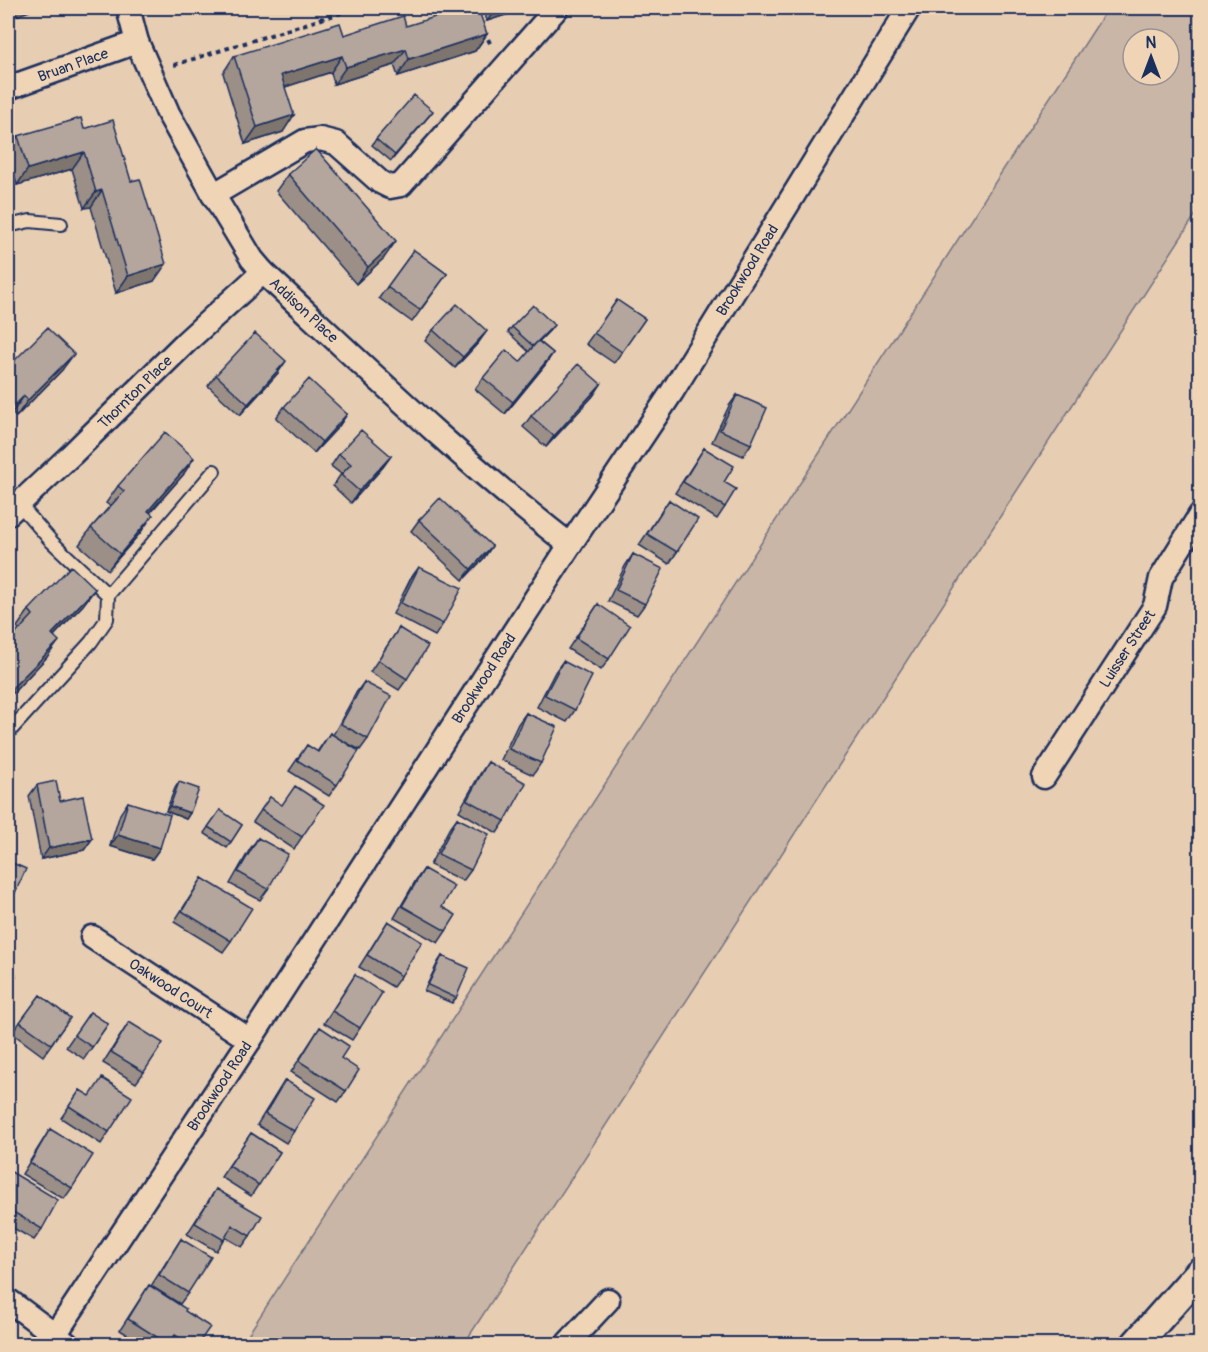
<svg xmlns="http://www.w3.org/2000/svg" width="1208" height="1352" viewBox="0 0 1208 1352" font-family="Pangolin,sans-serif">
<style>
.green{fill:#c9b6a6;stroke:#727282;stroke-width:1.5;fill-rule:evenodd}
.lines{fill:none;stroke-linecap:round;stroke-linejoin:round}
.service-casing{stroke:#1b2f5e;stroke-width:16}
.minor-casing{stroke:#1b2f5e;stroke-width:27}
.tertiary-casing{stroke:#1b2f5e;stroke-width:33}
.path{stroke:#1b2f5e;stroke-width:4;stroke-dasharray:4.5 4.5;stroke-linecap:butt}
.service{stroke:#efd4b6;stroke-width:12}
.minor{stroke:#efd4b6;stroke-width:22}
.tertiary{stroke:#efd4b6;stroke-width:28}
.wall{fill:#9b8f87;stroke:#1b2f5e;stroke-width:1.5}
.shaded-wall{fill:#7e746e;stroke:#1b2f5e;stroke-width:1.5}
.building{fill:#b4a69d;stroke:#1b2f5e;stroke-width:1.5}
.labels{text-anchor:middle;stroke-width:6;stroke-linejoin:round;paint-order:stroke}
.street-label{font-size:15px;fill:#1b2f5e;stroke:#efd4b6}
</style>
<rect width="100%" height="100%" fill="#e7cdb2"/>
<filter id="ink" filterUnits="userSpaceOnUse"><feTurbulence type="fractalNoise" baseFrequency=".0167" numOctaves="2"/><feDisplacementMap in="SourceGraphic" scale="12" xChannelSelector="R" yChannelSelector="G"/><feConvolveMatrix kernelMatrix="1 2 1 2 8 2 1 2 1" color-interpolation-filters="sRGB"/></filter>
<g filter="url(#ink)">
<path class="green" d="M1108 8H1200V208L464 1344H242ZM1133 39H1169V75H1133Z"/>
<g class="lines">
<defs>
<path id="service" d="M8 226 30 221 61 224
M19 504 52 542 108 595 214 471
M8 733 91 642 107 619 108 595"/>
<g id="minor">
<path id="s1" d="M128 8 137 42 168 113 220 206 252 259 263 272C363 365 462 461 570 545"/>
<path id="s2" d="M8 88 137 42"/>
<path d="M213 195 305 141 320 139 336 143 380 182 390 187 401 185 557 8"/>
<path id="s3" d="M8 514 71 455 186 342 263 272"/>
<path id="s4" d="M1044 777 1155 606 1161 578 1200 515"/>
<path id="s5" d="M92 937 250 1040"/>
<path d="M8 1300 67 1344"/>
<path id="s6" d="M49 1344 250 1040 570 545 672 392 909 8"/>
<path d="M567 1344 608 1300"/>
</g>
<path id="tertiary" d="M1136 1344 1200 1272"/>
</defs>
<use href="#service" class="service-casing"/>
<use href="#minor" class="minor-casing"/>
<use href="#tertiary" class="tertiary-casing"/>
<path class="path" d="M317 8 321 19
M484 31 491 45
M174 65 357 8"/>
<use href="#service" class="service"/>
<use href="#minor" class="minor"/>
<use href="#tertiary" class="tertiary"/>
</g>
<path class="wall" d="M483 8H521L518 11 487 21Z
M406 26 487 34 475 51 398 76 394 65 334 84 331 72 285 87 283 132 245 144 223 73 234 56 344 35Z
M433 111 391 161 372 145 376 139Z
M84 129 154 281 116 293 91 207 84 208 72 169 17 185 8 155V152L18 136Z
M288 174 384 258 356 284 276 191Z
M414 250 447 274 412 322 379 298Z
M617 300 645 319 614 363 586 344Z
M512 327 550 330 539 341 553 353 545 365 505 414 475 389 483 378 520 362 529 352 508 332Z
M433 330 479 342 455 368 425 341Z
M8 367 62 370 16 417 12 413 8 417Z
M278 373 240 415 208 386 216 375Z
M601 384 593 396 546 447 523 427 531 416Z
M737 395 751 444 743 456 712 442 729 406Z
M284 407 347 414 339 426 314 453 276 418Z
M704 448 724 482 725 507 717 519 675 493Z
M339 454 391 456 383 467 351 503 333 486 341 474 331 466Z
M183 475 150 513 141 532 108 570 79 545 91 528 110 506 106 503 118 486Z
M669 500 677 552 669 564 639 545Z
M419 520 492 546 484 558 463 580 411 531Z
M633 554 645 604 637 615 608 601 625 566Z
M419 567 443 624 435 636 393 614 411 578Z
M95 589 83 605 54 636 47 657 8 698V642L19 629 17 627 29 610Z
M598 604 609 659 601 670 568 649Z
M399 628 407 679 399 690 370 672Z
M563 661 575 710 567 722 537 707 555 672Z
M364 682 368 739 360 750 341 740 337 785 329 796 289 771 307 745 317 752 330 733 333 735 356 693Z
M526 713 541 763 533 775 501 760 518 724Z
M488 762 505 821 497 833 459 811 480 774Z
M179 782 190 813 186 819 166 811 175 788Z
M37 785 60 801 92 839 84 850 41 859 29 796Z
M270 797 302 837 294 849 253 822Z
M128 802 160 848 152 859 110 846 120 814Z
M220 810 242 825 227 848 204 833Z
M457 818 471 870 463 881 430 865 449 829Z
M258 838 268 889 260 900 230 884 250 849Z
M424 869 442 907 446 931 438 943 394 918 416 880Z
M202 878 231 941 223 952 174 922Z
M388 921 401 976 393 987 359 967Z
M442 956 456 998 452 1003 424 991 438 962Z
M355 975 360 1028 352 1040 324 1023Z
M40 995 70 1018 43 1056 12 1033Z
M90 1012 108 1024 84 1059 66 1047Z
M129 1022 144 1072 136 1083 103 1063Z
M320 1027 341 1058 346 1091 338 1102 291 1072Z
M285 1080 294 1131 286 1143 257 1125Z
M80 1090 109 1132 101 1144 61 1118Z
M50 1129 72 1188 64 1199 22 1174Z
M251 1133 280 1152 251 1196 221 1177Z
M8 1170 42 1229 34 1240 8 1225Z
M216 1189 250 1236 242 1247 225 1237 216 1251 187 1234Z
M181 1239 188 1293 180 1304 151 1286Z
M149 1285 185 1311 198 1344H142L120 1330Z"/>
<path class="shaded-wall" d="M8 8H32L30 11 8 19Z
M497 8H521L518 11 487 21Z
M487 34 475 51 398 76 409 59Z
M406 49 394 65 334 84 346 67Z
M342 56 331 72 270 92 281 75Z
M433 111 429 116 391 161 395 155Z
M294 115 283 132 245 144 257 127Z
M84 152 72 169 17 185 28 169Z
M102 190 91 207 84 208 96 192Z
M396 241 384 258 356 284 368 267Z
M166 264 154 281 116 293 128 276Z
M554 325 550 330 529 352 533 346Z
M487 331 479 342 455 368 463 357Z
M553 353 545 365 505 414 513 402Z
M74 354 62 370 16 417 28 400Z
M286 361 278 373 240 415 248 404Z
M601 384 593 396 546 447 554 436Z
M24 396 12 413 8 417V412Z
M347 414 339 426 314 453 322 442Z
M391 456 383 467 351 503 359 491Z
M194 458 183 475 136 528 148 511Z
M153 515 141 532 108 570 120 554Z
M492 546 484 558 463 580 471 569Z
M95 589 83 605 40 650 52 634Z
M59 641 47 657 8 698V694L10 690Z
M170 806 190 813 186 819 166 811Z
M118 835 160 848 152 859 110 846Z
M92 839 84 850 41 859 49 848Z
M16 977 8 988V978Z"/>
<path class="building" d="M464 8H478L487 34 409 59 406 49 346 67 342 56 281 75 294 115 257 127 234 56 340 23 344 35 403 16 406 26Z
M414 95 433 111 395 155 376 139Z
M81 118 84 129 113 120 131 181 140 179 166 264 128 276 102 190 96 192 84 152 28 169 18 136Z
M316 149 396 241 368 267 288 174Z
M414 250 447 274 420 310 387 287Z
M617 300 645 319 622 352 594 333Z
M457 304 487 331 463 357 433 330Z
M533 305 554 325 533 346 512 327Z
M47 328 74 354 28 400 24 396 8 412V367Z
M255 333 286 361 248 404 216 375Z
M538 341 553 353 513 402 483 378 506 350 520 362Z
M578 364 601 384 554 436 531 416Z
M309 379 347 414 322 442 284 407Z
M737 395 767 408 751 444 720 430Z
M361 430 391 456 359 491 341 475 351 464 339 454Z
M165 432 194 458 148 511 153 515 120 554 91 528 124 491 118 486Z
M704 448 734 466 724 482 736 489 725 507 683 482Z
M440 498 492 546 471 569 419 520Z
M669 500 698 519 677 552 647 534Z
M633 554 663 569 645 604 616 590Z
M71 566 95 589 52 634 59 641 10 690 8 687V642L33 615 29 610Z
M419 567 462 588 443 624 401 603Z
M598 604 630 626 609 659 576 638Z
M399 628 428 646 407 679 378 660Z
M563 661 592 676 575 710 545 695Z
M364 682 391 696 368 739 341 724Z
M526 713 557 727 541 763 509 749Z
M330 733 359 751 337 785 297 760 307 745 318 752Z
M488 762 526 783 505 821 467 800Z
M56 781 60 801 83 796 92 839 49 848 37 785Z
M179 782 199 789 190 813 170 806Z
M295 786 324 805 302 837 261 810 270 797 282 805Z
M128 802 170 815 160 848 118 835Z
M220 810 242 825 231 842 208 827Z
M457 818 489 834 471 870 438 854Z
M258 838 288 854 268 889 238 872Z
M8 861 26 869 9 906 8 905Z
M424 869 454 886 442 907 456 915 446 931 402 906Z
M202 878 252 908 231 941 182 911Z
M388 921 422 942 401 976 367 955Z
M8 938H10L16 977 8 978Z
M442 956 469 968 456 998 428 985Z
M355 975 382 993 360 1028 332 1011Z
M40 995 70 1018 51 1044 20 1022Z
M90 1012 108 1024 92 1047 74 1035Z
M129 1022 163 1043 144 1072 111 1052Z
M320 1027 349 1046 341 1058 359 1070 346 1091 299 1061Z
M102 1078 132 1097 109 1132 69 1106 80 1090 90 1096Z
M285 1080 315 1098 294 1131 265 1114Z
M50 1129 93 1155 72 1188 30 1163Z
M251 1133 280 1152 259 1185 229 1166Z
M8 1170 58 1200 42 1229 8 1209Z
M216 1189 262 1216 250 1236 232 1225 224 1240 195 1223Z
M181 1239 211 1257 188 1293 159 1275Z
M149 1285 186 1309 185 1311 210 1327 198 1344H190L175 1335 169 1344H168L128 1319Z"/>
</g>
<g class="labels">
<g class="street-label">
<text dy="5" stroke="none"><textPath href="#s2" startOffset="69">Bruan Place</textPath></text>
<text dy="5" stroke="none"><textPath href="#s6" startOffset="1281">Brookwood Road</textPath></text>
<text dy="5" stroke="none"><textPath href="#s1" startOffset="354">Addison Place</textPath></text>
<text dy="5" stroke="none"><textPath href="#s3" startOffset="176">Thornton Place</textPath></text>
<text dy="5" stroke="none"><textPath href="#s4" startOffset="153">Luisser Street</textPath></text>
<text dy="5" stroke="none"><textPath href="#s6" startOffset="795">Brookwood Road</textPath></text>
<text dy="5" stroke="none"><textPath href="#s5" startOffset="94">Oakwood Court</textPath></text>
<text dy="5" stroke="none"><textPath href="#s6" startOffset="309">Brookwood Road</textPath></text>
</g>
</g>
<rect width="1208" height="1352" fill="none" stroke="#efd4b6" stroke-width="30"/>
<rect x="15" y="15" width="1178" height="1322" fill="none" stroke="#1b2f5e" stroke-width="2" filter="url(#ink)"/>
<g transform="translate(1151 57)"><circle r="28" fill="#efd4b6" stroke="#9a9293" stroke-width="1.5"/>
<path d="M0-4.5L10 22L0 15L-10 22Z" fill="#1b2f5e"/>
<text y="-9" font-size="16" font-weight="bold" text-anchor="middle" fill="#1b2f5e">N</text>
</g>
</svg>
